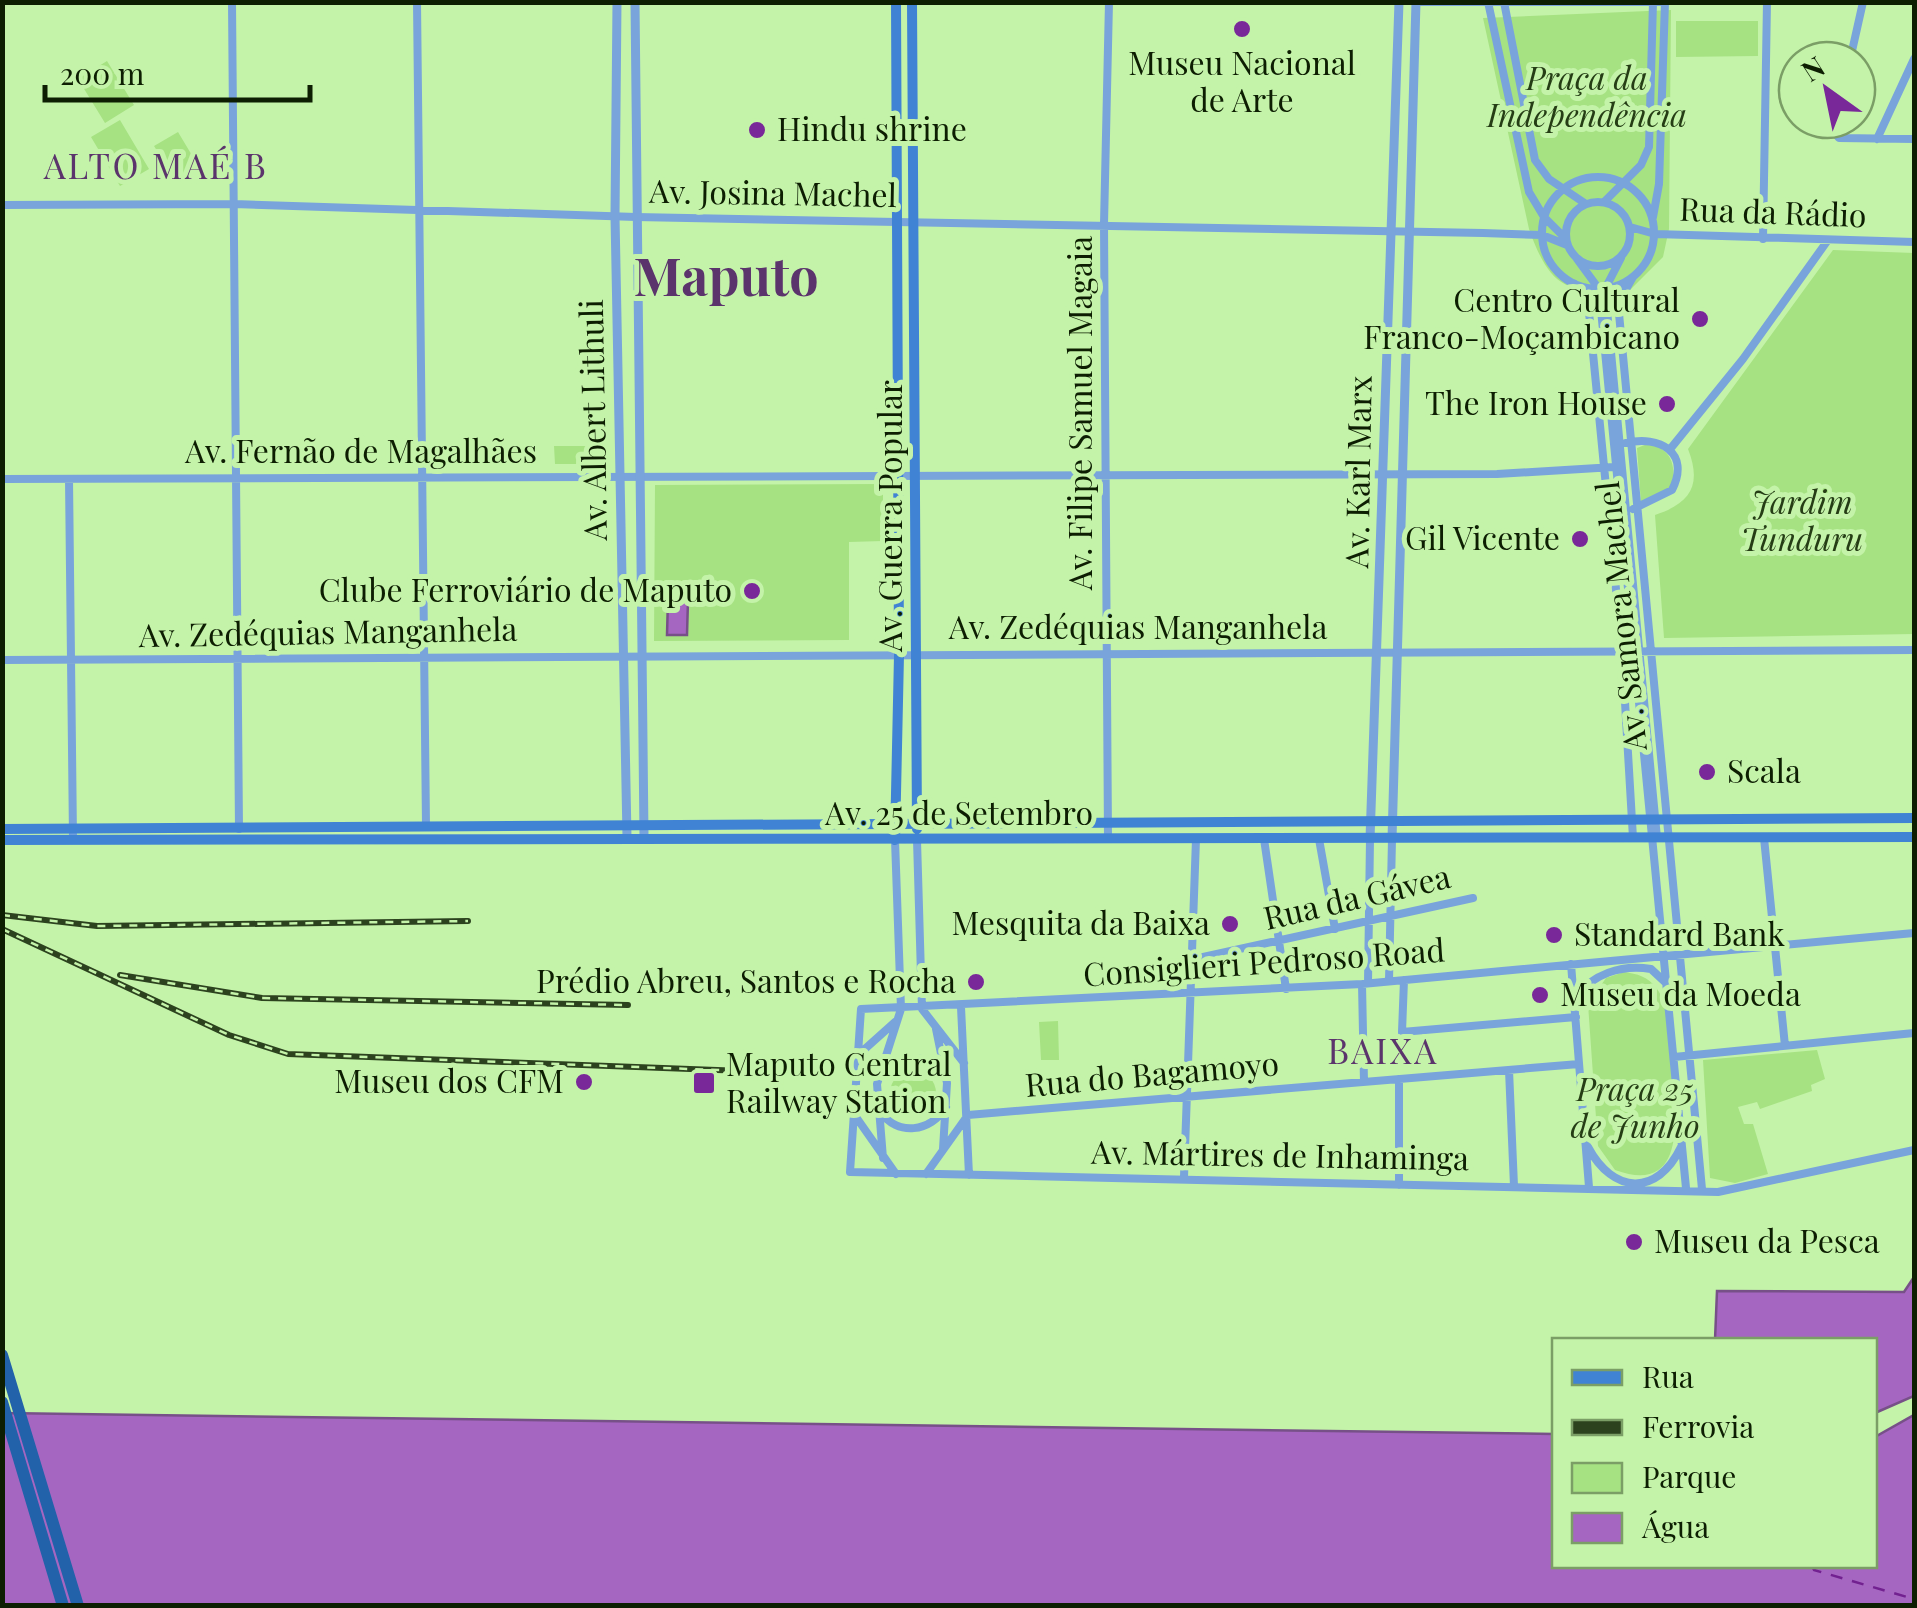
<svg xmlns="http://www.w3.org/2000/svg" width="1917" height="1608" viewBox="0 0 1917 1608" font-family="'Playfair Display',serif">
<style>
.green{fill:#a6e282}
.water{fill:#a566c1;stroke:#775088;stroke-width:2.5}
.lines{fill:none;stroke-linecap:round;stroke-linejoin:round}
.ferry{stroke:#722190;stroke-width:2.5;stroke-dasharray:12 10;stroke-linecap:butt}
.minor{stroke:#79a4db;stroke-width:8}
.tertiary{stroke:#79a4db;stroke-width:9}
.secondary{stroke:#4083d4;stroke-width:10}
.trunk{stroke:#2262aa;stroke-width:12}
.rail-casing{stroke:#2c421e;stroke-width:6}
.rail{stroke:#c4f3a9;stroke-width:2.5;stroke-dasharray:8;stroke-linecap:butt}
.poi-dot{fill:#792899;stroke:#c4f3a9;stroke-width:4}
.labels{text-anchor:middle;stroke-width:10;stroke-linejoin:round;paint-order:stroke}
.poi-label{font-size:32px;fill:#0d1e02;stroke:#c4f3a9;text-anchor:end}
.park-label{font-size:32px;font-style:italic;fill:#253d15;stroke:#c4f3a9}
.street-label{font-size:32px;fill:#0d1e02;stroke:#c4f3a9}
.neighbourhood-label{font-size:35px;letter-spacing:2.5px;fill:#5b346c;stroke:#c4f3a9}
.town-label{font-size:52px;font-weight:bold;fill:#5b346c;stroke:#c4f3a9}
</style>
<rect width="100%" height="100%" fill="#c4f3a9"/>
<path class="green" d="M1671 10 1669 229 1663 257 1630 290C1569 294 1551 291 1529 229L1483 18Z
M1676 21H1758V56L1676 57Z
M107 61 134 105 105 123 78 79Z
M120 120 149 169 120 186 91 137Z
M178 132 199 167 176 181 154 146Z
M1833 250 1914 253V634L1664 638 1655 515C1691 503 1702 485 1688 449Z
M1650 443C1673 452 1674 463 1674 486L1641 503 1637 448Z
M554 446H593V464H555Z
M883 484V541L849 542V640L654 641 655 485Z
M1624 972C1637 974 1648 976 1657 989 1671 1008 1668 1041 1671 1064 1675 1107 1691 1198 1615 1170L1598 1146 1588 1004 1606 978Z
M1058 1021 1059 1060H1041L1039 1022Z
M1817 1050 1825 1079 1811 1085 1812 1091 1760 1109 1757 1102 1738 1107 1744 1124H1753L1768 1174 1735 1183 1710 1178 1703 1060Z
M890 1093a23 23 0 1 1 46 0a23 23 0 1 1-46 0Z"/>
<path class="water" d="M668 599 688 600 687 635H667Z
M1914 1277V1396L1875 1413 1874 1340H1715L1717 1291 1904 1292Z
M2 1413 1554 1434V1566H1874L1875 1437 1914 1415V1605H3Z"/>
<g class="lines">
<path class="ferry" d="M1812 1566 1814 1570 1914 1599"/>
<path class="minor" d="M232 2 239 829
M417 2 426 826
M1420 2H1663
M1488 2 1529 192 1544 217 1565 238
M1504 2 1535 160 1549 179 1586 204
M1850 60 1863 2
M1837 120 1835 133 1839 138 1914 139
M1877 139 1914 59
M1542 233a56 56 0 1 1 112 0a56 56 0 1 1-112 0Z
M1566 234a32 32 0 1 1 64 0a32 32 0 1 1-64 0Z
M1604 202 1641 165 1649 147 1653 2
M2 205 234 204 636 217 1483 233 1542 235 1567 245
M1653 217 1659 184 1665 2
M1630 227 1655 234 1914 242
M1763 239 1767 2
M1621 258 1605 289 1657 838
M1577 259 1599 289 1686 1188
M1633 277 1618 303 1702 1189
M1575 284 1588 302 1622 651 1633 838
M1626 443C1659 435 1691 452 1672 490L1633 509
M1671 448 1743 359 1828 240
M2 479 1497 474 1614 467
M69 479 73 839
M2 660 1914 650
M1764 838 1785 1046
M1108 839 1104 224 1109 2
M1264 839 1286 989
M1319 839 1335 929
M917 840 922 1009 964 1063
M1914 933 1362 984 861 1009 850 1172 1718 1192 1914 1150
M1194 959 1473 898
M1571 964 1589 1187
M1404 980 1402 1032 1576 1017
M1389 981 1392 839
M1368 983 1370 839
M1362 984 1364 1082
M1574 998C1593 974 1621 964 1651 969L1665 982
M961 1007 969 1175
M936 1029 947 1083 943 1149
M857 1056 895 1022
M1674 1057 1914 1033
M884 1070C904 1053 927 1054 945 1073
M1509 1070 1514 1186
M1399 1079V1185
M880 1111C897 1137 931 1132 946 1107
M856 1117 896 1174
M1588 1147C1613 1194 1657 1197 1681 1147
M883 1158 877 1084 901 1009 895 840
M926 1174 968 1115 1579 1064
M1184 1177 1196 839"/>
<path class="tertiary" d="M617 2 615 216 627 837
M635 2 644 836
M1370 839 1399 2
M1392 839 1416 2"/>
<path class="secondary" d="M912 2 917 829
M2 829 1914 818
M2 840 1914 837
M895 840 899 655 896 2"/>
<path class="trunk" d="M2 1355 78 1606
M2 1402 63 1606"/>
<defs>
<path id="rail" d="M2 915 97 926 468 921
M2 929 229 1035 288 1054 744 1071
M120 975 262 998 628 1005"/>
</defs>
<use href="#rail" class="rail-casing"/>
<use href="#rail" class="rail"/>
</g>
<g class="poi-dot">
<circle cx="1242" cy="29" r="10"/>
<circle cx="757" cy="130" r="10"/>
<circle cx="1700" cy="319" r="10"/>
<circle cx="1667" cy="404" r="10"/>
<circle cx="1580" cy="539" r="10"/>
<circle cx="752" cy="591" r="10"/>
<circle cx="1707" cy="772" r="10"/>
<circle cx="1230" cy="924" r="10"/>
<circle cx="1554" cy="935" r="10"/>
<circle cx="976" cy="982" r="10"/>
<circle cx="1540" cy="995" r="10"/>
<circle cx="584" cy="1082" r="10"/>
<rect x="692" y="1071" width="24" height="24" rx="5"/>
<circle cx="1634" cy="1242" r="10"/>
</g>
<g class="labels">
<g class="poi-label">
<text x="1242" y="75" text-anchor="middle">Museu Nacional<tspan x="1242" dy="37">de Arte</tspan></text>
<text x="777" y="141" text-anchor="start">Hindu shrine</text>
<text x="1680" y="312">Centro Cultural<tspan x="1680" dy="37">Franco-Moçambicano</tspan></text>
<text x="1647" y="415">The Iron House</text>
<text x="1560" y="550">Gil Vicente</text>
<text x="732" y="602">Clube Ferroviário de Maputo</text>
<text x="1727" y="783" text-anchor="start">Scala</text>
<text x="1210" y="935">Mesquita da Baixa</text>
<text x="1574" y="946" text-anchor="start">Standard Bank</text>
<text x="956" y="993">Prédio Abreu, Santos e Rocha</text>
<text x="1560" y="1006" text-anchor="start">Museu da Moeda</text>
<text x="726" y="1076" text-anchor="start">Maputo Central<tspan x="726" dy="37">Railway Station</tspan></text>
<text x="564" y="1093">Museu dos CFM</text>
<text x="1654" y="1253" text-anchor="start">Museu da Pesca</text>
</g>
<g class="park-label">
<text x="1587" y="90">Praça da<tspan x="1587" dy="37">Independência</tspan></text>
<text x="1802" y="514">Jardim<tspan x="1802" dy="37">Tunduru</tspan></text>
<text x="1635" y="1101">Praça 25<tspan x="1635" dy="37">de Junho</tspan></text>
</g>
<g class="street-label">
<text transform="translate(773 194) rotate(1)" y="11">Av. Josina Machel</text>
<text transform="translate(1773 213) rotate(2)" y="11">Rua da Rádio</text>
<text transform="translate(1081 413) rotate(-90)" y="11">Av. Filipe Samuel Magaia</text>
<text transform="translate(594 420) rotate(-91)" y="11">Av. Albert Lithuli</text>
<text x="361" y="463">Av. Fernão de Magalhães</text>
<text transform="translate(1359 472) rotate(-89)" y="11">Av. Karl Marx</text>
<text transform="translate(891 516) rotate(-90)" y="11">Av. Guerra Popular</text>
<text transform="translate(1622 616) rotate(-96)" y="11">Av. Samora Machel</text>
<text x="1138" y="639">Av. Zedéquias Manganhela</text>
<text transform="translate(328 633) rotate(-1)" y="11">Av. Zedéquias Manganhela</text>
<text x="959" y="825">Av. 25 de Setembro</text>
<text transform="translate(1357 898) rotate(-13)" y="11">Rua da Gávea</text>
<text transform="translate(1264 963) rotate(-4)" y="11">Consiglieri Pedroso Road</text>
<text transform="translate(1152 1075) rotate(-5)" y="11">Rua do Bagamoyo</text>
<text transform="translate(1280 1156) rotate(1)" y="11">Av. Mártires de Inhaminga</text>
</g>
<g class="neighbourhood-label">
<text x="156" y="179">ALTO MAÉ B</text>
<text x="1383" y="1064">BAIXA</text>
</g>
<g class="town-label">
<text x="726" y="296">Maputo</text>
</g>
</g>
<rect width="1917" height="1608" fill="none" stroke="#0d1e02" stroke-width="10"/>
<rect x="1552" y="1338" width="325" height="230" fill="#c4f3a9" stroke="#7b9e66" stroke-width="2.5"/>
<rect x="1572" y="1370" width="50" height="15" fill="#4083d4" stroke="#7b9e66" stroke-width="2.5"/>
<text x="1642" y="1388" font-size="30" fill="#0d1e02">Rua</text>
<rect x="1572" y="1420" width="50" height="15" fill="#2c421e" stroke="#7b9e66" stroke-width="2.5"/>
<text x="1642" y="1438" font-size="30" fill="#0d1e02">Ferrovia</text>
<rect x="1572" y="1463" width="50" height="30" fill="#a6e282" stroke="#7b9e66" stroke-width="2.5"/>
<text x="1642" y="1488" font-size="30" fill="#0d1e02">Parque</text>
<rect x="1572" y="1513" width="50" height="30" fill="#a566c1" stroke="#7b9e66" stroke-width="2.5"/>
<text x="1642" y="1538" font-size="30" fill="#0d1e02">Água</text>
<g transform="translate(1827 90) rotate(327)"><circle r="48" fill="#c4f3a9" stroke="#7b9e66" stroke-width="2.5"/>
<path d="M0-8L18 38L0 25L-18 38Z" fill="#792899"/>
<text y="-15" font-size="28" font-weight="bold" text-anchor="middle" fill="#0d1e02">N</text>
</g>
<path d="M45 85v15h265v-15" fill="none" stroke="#0d1e02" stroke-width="5"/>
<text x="60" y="85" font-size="30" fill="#0d1e02" stroke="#c4f3a9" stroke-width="8" paint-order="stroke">200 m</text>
</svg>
